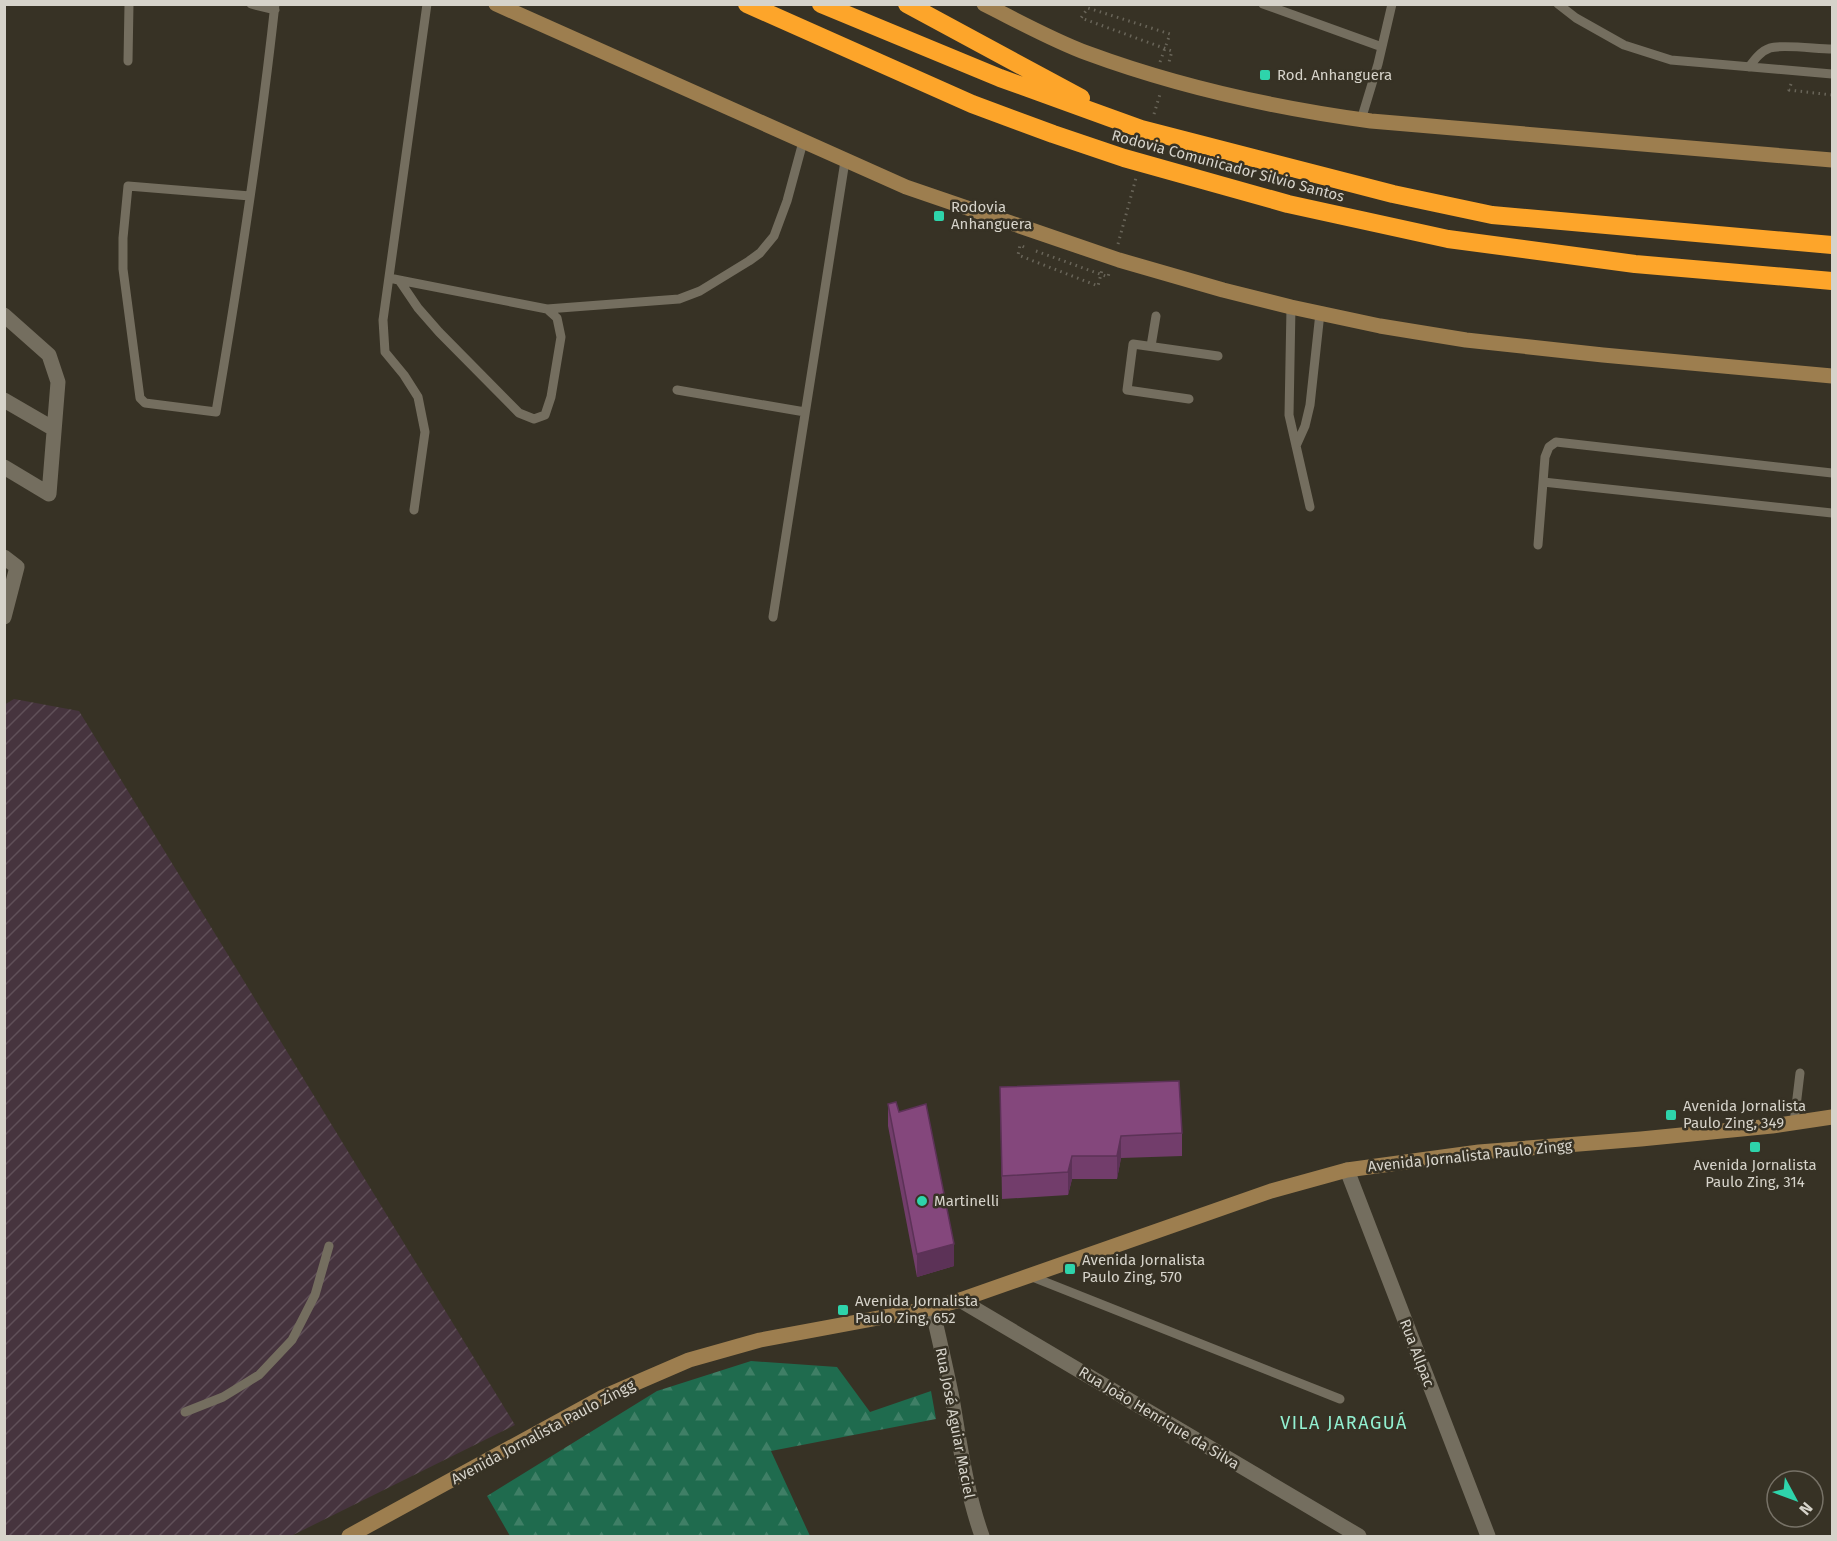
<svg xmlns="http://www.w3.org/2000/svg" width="1837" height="1541" viewBox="0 0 1837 1541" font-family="'Fira Sans',sans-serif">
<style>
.industrial{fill:url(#industrial-furrows)}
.forest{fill:url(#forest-firs)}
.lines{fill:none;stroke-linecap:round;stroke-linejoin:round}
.path{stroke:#696559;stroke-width:3;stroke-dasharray:1.5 4.5;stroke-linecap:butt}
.service{stroke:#746e5f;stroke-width:9}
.minor{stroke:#746e5f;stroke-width:15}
.secondary{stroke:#9d7e4f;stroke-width:15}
.motorway{stroke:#fda52a;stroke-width:18}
.wall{fill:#723d6b}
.shaded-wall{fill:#5c3257}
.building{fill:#84477c;stroke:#5c3257;stroke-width:1.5}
.poi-dot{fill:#2ed4ab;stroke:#373225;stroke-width:2}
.labels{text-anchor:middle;stroke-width:5;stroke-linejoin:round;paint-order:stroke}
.poi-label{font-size:15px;fill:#d6d3ca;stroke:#373225;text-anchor:start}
.street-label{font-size:15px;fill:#d6d3ca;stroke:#373225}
.quarter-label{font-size:18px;letter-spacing:1.5px;fill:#92f0d1;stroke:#373225}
</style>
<defs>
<pattern id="industrial-furrows" width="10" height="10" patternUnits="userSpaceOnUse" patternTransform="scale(1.5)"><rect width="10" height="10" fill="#46343e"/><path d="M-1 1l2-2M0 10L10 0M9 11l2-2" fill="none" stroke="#605059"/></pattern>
<pattern id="forest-firs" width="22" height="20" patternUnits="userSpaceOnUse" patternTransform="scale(1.5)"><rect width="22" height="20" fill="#1f6b4e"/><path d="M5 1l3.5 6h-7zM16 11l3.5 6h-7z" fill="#3f7f66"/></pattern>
</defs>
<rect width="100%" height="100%" fill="#373225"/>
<path class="industrial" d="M14 699 79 711 515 1425 291 1536H5L4 705Z"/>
<path class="forest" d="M751 1361 837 1367 870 1412 931 1391 936 1419 771 1451 810 1536H510L487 1496 657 1391Z"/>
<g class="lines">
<path class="path" d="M1160 62 1170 34 1088 8 1081 18 1172 51 1169 62
M1791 84 1789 90 1832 95
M1154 114 1160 94
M1118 244 1136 178
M1024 247 1020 245 1018 255 1098 286 1102 270
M1036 251 1108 277 1109 273"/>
<path class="service" d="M251 4 275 10
M1263 4 1382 47
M1558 4 1576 18 1624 45 1671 60 1832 74
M128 61 129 4
M1749 67C1755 59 1761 51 1770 48 1782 44 1817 49 1832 49
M1361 120 1378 64 1392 4
M250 196 128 186 123 238V269L140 398 145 403 216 412C239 277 260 141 275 4
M389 278 399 280 547 309 557 318 561 337 551 397 545 415 534 419 519 413 439 332 418 308 399 280
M1291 307 1289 415 1310 507
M547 309 679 299 700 291 749 261 760 253 774 236 787 201 803 142
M1151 346 1156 316
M677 390 805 412
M1189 399 1127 390 1133 344 1218 356
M1296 446 1305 426 1310 405 1320 313
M1543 482 1832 513
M414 510 425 432 418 397 404 375 385 352 383 320 427 4
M1538 545 1545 457 1549 447 1556 442 1832 473
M773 617 845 161
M1794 1123 1800 1073
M1030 1276 1340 1399
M185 1412 223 1397 259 1375 292 1340 315 1295 329 1246"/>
<path class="minor" d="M4 315 49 355 58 382 49 494 4 467
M4 400 54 429
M4 557 17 567 4 617
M1347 1170 1488 1536
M960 1300 1359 1536
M932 1308C939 1338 946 1368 952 1398 960 1445 966 1491 982 1536"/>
<path class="secondary" d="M496 4 906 187 1119 260 1223 290 1291 307 1380 326 1466 340 1603 355 1832 376
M984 4C1018 21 1052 40 1087 53 1179 87 1275 108 1371 121L1832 160
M349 1536 601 1398 689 1360 760 1340 932 1308 960 1300 1271 1191 1347 1170 1479 1152 1641 1139 1772 1126 1832 1117"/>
<path class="motorway" d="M747 4 972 104 1053 134 1124 158 1288 204 1448 239 1635 264 1832 281
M821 4 1000 78 1141 129 1393 194 1492 215 1832 245
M907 4 1081 98"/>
</g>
<path class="wall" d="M1000 1087 1182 1133V1156L1121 1158 1117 1179H1072L1068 1195 1002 1199Z
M888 1104 899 1112 954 1266 917 1277 888 1126Z"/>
<path class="shaded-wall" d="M1121 1136V1158L1117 1179V1156Z
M1072 1156V1179L1068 1195V1172Z
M954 1244V1266L917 1277V1254Z"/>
<path class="building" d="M1179 1081 1182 1133 1121 1136 1117 1156H1072L1068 1172 1002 1176 1000 1087Z
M896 1102 899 1112 926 1104 954 1244 917 1254 888 1104Z"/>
<g class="poi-dot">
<rect x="1259" y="69" width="12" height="12" rx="3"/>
<rect x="933" y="210" width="12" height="12" rx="3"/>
<rect x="1665" y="1109" width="12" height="12" rx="3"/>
<rect x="1749" y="1141" width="12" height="12" rx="3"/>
<circle cx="922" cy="1201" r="6"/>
<rect x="1064" y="1263" width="12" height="12" rx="3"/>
<rect x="837" y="1304" width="12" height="12" rx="3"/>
</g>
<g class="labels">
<g class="poi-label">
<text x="1277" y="80">Rod. Anhanguera</text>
<text x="951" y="212">Rodovia<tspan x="951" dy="17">Anhanguera</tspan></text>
<text x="1683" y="1111">Avenida Jornalista<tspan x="1683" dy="17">Paulo Zing, 349</tspan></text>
<text x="1755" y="1170" text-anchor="middle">Avenida Jornalista<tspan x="1755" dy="17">Paulo Zing, 314</tspan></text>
<text x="934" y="1206">Martinelli</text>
<text x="1082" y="1265">Avenida Jornalista<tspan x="1082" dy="17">Paulo Zing, 570</tspan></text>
<text x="855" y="1306">Avenida Jornalista<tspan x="855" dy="17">Paulo Zing, 652</tspan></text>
</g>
<g class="street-label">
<text transform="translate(1228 166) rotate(15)" y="5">Rodovia Comunicador Silvio Santos</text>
<text transform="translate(1470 1156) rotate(-6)" y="5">Avenida Jornalista Paulo Zingg</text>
<text transform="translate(1417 1353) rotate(69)" y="5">Rua Allpac</text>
<text transform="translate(1159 1418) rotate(31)" y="5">Rua João Henrique da Silva</text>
<text transform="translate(955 1423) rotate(79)" y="5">Rua José Aguiar Maciel</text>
<text transform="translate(543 1432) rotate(-28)" y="5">Avenida Jornalista Paulo Zingg</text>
</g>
<g class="quarter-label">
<text x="1344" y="1429">VILA JARAGUÁ</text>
</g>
</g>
<rect width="1837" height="1541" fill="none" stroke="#d6d3ca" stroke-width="12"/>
<g transform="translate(1795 1499) rotate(131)"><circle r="28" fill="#373225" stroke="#777267" stroke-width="1.5"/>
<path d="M0-4.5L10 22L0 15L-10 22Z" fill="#2ed4ab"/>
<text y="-9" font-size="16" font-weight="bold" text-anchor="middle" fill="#d6d3ca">N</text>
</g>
</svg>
